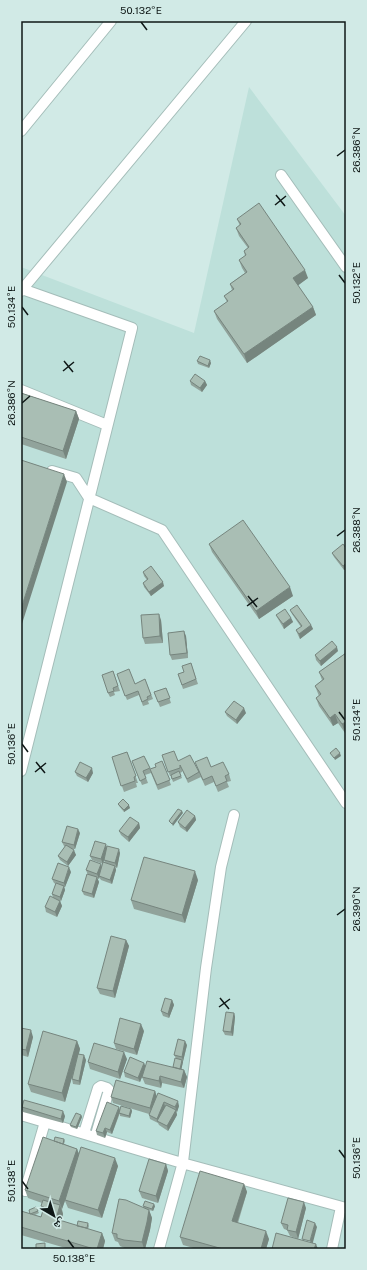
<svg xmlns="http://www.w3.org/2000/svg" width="367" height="1270" viewBox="0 0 367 1270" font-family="'Public Sans','Noto Naskh Arabic',sans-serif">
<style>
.built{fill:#bde0da}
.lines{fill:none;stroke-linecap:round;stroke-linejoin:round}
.minor-casing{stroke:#a4bdb9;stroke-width:12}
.minor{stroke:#fff;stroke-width:10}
.wall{fill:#91a39b}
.shaded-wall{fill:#76857e}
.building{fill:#a9beb4;stroke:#76857e}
.ticks{fill:none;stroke:#0f1817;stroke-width:1.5}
.neatline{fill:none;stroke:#0f1817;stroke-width:1.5}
.ticks-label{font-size:10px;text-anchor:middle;fill:#0f1817}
</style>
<rect width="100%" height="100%" fill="#d1eae6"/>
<path class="built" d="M249 87 346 216V1249H21V267L194 333Z"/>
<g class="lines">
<defs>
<path id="minor" d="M21 131 111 21
M281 175 346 267
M21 291 246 21
M21 390 107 425
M52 471 76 478 89 498 162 530 346 803
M21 771 132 328 22 289
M21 1115 182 1163 346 1208
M84 1133 98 1088 101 1086 107 1088 109 1090 97 1131
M25 1191 45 1122
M159 1249 183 1162 206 968 221 867 234 815
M332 1249 341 1207"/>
</defs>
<use href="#minor" class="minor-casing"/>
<use href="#minor" class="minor"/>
</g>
<path class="wall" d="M237 219 308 278 297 285 313 307 316 315 247 363 217 319 214 311 227 302 224 296 232 290 230 284 245 273 242 268 239 260 245 256 244 251 248 248 239 236 236 228 240 226Z
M197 361 211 363 209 368 198 364Z
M190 381H205L207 385 202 392 191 385Z
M21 393 76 411 79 419 66 459 21 444Z
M209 544 293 596 259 619 212 552Z
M346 548V569L344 570 334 557 332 553Z
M143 572 164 586 151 596 144 587 143 583 147 580 144 576Z
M290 610 311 625 313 629 300 639 298 635 296 630 301 627 292 614Z
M276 615 291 618 293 622 284 629 278 619Z
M161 620 163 643 145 644 143 638Z
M186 636 188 658 172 660 170 655Z
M338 651 321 666 316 660 315 655Z
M346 653V732L345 733 338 723 333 726 319 706 316 698 319 696 315 686 322 680 319 672Z
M191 663 198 684 183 689 178 674 184 672Z
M113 671 120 691 114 692 115 695 110 697 108 693Z
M117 674 135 684 145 679 153 699 148 701 149 704 143 706 139 695 127 700Z
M166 688 171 703 160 707 154 692Z
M225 712 246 713 237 724 227 716Z
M127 752 138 783H136L137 787 124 792 112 757Z
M162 755 178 761 198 770 211 767 229 774 231 781 227 782 229 787 218 792 214 782 205 786 200 775 201 777 188 783 182 770V772L180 773 182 778 173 782 171 776H170Z
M144 756 150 769 156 767 162 761 171 785 158 790 151 773 145 775 148 783 142 785 132 761Z
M75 772 93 773 88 782 77 776Z
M118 804 130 808 124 812 119 806Z
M195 816 196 820 187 832 180 827 178 822Z
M139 823 140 828 129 842 121 835 119 831Z
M80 833 75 849H72L76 855 68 866 60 860 58 856 65 847 64 846 62 842Z
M107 848 120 853 117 868 115 867 116 870 112 884 101 880 99 877V879L97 878 99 882 94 898 84 895 82 891 88 875 86 870 101 864 102 867 105 863 104 860 105 854 103 864 92 860 90 856Z
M71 872 65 887H64L65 890 61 901 59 900 60 901 62 906 57 917 46 912 45 907 53 898 52 894 56 884 54 883 52 879Z
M198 880 185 923 134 909 131 900Z
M126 940 129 946 115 998 100 994 97 988Z
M172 1000 174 1005 169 1018 163 1016 161 1011Z
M234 1013 235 1017 233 1036 225 1035 223 1031Z
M21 1028 33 1037 28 1057 21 1055Z
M144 1031 137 1055 116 1049 114 1043Z
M77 1041 80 1049 79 1054 86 1060 80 1085 73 1084 72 1079V1076L65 1102 31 1092 28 1084Z
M187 1045 181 1070H184L187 1077 184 1088 162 1083 161 1088 145 1084 142 1077 144 1071 140 1082 125 1077 124 1072 145 1066 173 1067 176 1058 174 1055Z
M127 1059 120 1079 90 1069 88 1062Z
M155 1091 157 1097 179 1106 177 1112 176 1111 177 1115 168 1131 159 1125 158 1123 150 1119 149 1115V1114L113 1103 111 1097Z
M22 1107 65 1116 63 1123 23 1112Z
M119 1107 120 1111 131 1109 132 1111 130 1118 120 1116V1113L112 1134 107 1132 105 1138 97 1135 96 1131Z
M81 1115 82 1117 77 1129 71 1127 70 1125Z
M64 1139 65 1141 64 1144 77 1149 79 1154 118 1166 102 1218 68 1208 65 1201 62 1209 63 1214 61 1221 77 1226 88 1223 89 1226 88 1229 102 1233 105 1241 103 1249H69L21 1235V1211L30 1214 36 1207 39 1213 35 1215 41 1217 43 1212 41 1206 42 1203 28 1198 25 1190 54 1141Z
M166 1164 168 1171 158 1203 142 1198 139 1191Z
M244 1184 247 1192 238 1223 269 1239 266 1249H197L183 1245 180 1237Z
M143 1206H155L153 1211 149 1210 152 1218 150 1230 145 1249H127L120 1246 118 1242 115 1241 112 1233 144 1207Z
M306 1208 298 1239 290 1236 287 1230 284 1229 281 1223Z"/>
<path class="shaded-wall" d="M305 270 308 278 296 287 293 278Z
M313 307 316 315 247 363 244 354Z
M210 360 211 363 209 368 208 366Z
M205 381 207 385 202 392 200 388Z
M76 411 79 419 66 459 63 451Z
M64 474 67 482 21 627V609Z
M346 563V569L344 570 343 566Z
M163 582 164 586 151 596 149 592Z
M290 587 293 596 259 619 256 611Z
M159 614 161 620 163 643 160 636Z
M291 618 293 622 284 629 283 624Z
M311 625 313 629 300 639 299 634Z
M184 631 186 636 188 658 187 653Z
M337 647 338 651 321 666 320 661Z
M244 708 246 713 237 724 236 720Z
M335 714 338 723 333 726 330 718Z
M346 722V732L345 733 342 724Z
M340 753 341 756 335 760 334 758Z
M92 768 93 773 88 782 86 778Z
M129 805 130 808 124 812V810Z
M182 811 183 813 173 826 172 824Z
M195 816 196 820 187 832 185 828Z
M139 823 140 828 129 842 128 837Z
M78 829 80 833 75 849 74 845Z
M106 844 107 848 103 864 101 859Z
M119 849 120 853 117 868 115 863Z
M74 850 76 855 68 866 67 862Z
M101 864 102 868 99 879 97 874Z
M115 866 116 870 112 884 110 880Z
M69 867 71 872 65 887 64 883Z
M195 871 198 880 185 923 182 915Z
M97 877 99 882 94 898 92 894Z
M64 886 65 890 61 901 60 897Z
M60 901 62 906 57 917 55 912Z
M126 940 129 946 115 998 113 991Z
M172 1000 174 1005 169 1018 168 1014Z
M234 1013 235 1017 233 1036 231 1032Z
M141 1024 144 1031 137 1055 134 1049Z
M31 1030 33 1037 28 1057 26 1050Z
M77 1041 80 1049 65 1102 62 1093Z
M185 1041 187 1045 183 1061 182 1057Z
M124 1052 127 1059 120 1079 118 1072Z
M84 1055 86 1060 80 1085 79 1081Z
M182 1060 183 1062 181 1071 180 1069Z
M144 1063 146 1067 140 1082 138 1078Z
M184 1070 187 1077 184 1088 181 1082Z
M160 1076 162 1083 161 1088 159 1081Z
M155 1091 157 1098 152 1114 150 1108Z
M178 1101 179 1106 177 1112 175 1107Z
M164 1102 165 1107 158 1121 157 1119Z
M119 1107 120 1111 112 1134 110 1130Z
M131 1109 132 1111 130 1118 129 1116Z
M176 1110 177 1115 168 1131 167 1126Z
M63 1111 65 1116 63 1123 61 1119Z
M81 1115 82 1117 77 1129 76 1127Z
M105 1128 107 1132 105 1138 103 1133Z
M77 1149 80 1157 62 1209 59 1201Z
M115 1158 118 1166 102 1218 98 1210Z
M166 1164 168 1171 158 1203 156 1196Z
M244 1184 247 1192 235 1229 232 1221Z
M304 1202 306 1208 298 1239 296 1232Z
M154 1204 155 1206 153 1211 152 1209Z
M60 1205 63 1214 59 1228 56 1219Z
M149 1210 152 1218 150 1230 145 1249H144L142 1242Z
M315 1223 317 1227 312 1246 310 1241Z
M266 1231 269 1239 266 1249H261Z
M102 1233 105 1241 103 1249H97Z
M316 1244 318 1249H314Z"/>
<path class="building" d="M259 203 305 270 293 278 313 307 244 354 214 311 228 301 224 296 234 289 230 284 247 272 239 260 246 255 244 251 249 247 236 228 241 224 237 219Z
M200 356 210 360 208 366 197 361Z
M195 374 205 381 200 388 190 381Z
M21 393 76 411 63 451 21 437Z
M21 460 64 474 21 609Z
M243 520 290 587 256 611 209 544Z
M343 544 346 548V563L343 566 332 553Z
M151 566 163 582 149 592 143 583 148 579 143 572Z
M297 605 311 625 299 634 296 630 302 626 290 610Z
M285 609 291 618 283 624 276 615Z
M159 614 160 636 143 638 141 615Z
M184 631 187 653 170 655 168 633Z
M332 641 337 647 320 661 315 655Z
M346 653V722L342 724 335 714 330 718 316 698 321 694 315 686 324 679 319 672Z
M191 663 196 679 182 685 178 674 184 672 182 666Z
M129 669 135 684 145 679 151 695 147 697 148 699 142 702 138 691 125 696 117 674Z
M113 671 118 686 113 688 114 691 108 693 102 675Z
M166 688 170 698 158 702 154 692Z
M234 701 244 708 236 720 225 712Z
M336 748 340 753 334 758 330 753Z
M174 751 178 761 190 755 199 772 187 779 180 765V768L168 772 162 755Z
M127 752 136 776 134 777 135 781 121 786 112 757Z
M144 756 150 768 143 771 146 778 140 781 132 761Z
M207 757 211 767 223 762 229 774 225 776 227 781 216 786 212 776 203 780 195 762Z
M162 761 170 780 157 785 150 769 156 767 155 764Z
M80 762 92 768 86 778 75 772Z
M179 771 181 776 172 779 171 775Z
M123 799 129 805 124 810 118 804Z
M178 809 182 811 172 824 169 821Z
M187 810 195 816 185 828 178 822Z
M130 817 139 823 128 837 119 831Z
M67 826 78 829 74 845 62 842Z
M95 841 106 844 101 859 90 856Z
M66 845 74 850 67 862 58 856Z
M107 846 119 849 115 863 104 860Z
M144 857 195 871 182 915 131 900Z
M90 860 101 864 97 874 86 870Z
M103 862 115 866 110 880 99 876Z
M58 863 69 867 64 883 52 879Z
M87 874 97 877 92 894 82 891Z
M56 883 64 886 60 897 52 894Z
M50 896 60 901 55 912 45 907Z
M111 936 126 940 113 991 97 988Z
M165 998 172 1000 168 1014 161 1011Z
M226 1012 234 1013 231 1032 223 1031Z
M120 1018 141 1024 134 1049 114 1043Z
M21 1028 31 1030 26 1050 21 1049Z
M43 1031 77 1041 62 1093 28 1084Z
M178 1039 185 1041 182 1057 174 1055Z
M94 1043 124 1052 118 1072 88 1062Z
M78 1054 84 1055 79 1081 72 1079Z
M130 1057 144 1063 138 1078 124 1072Z
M175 1058 182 1060 180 1069 173 1067Z
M147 1061 184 1070 181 1082 160 1076 159 1081 142 1077Z
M116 1080 155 1091 150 1108 111 1097Z
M158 1093 178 1101 175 1107 164 1102 157 1119 149 1115Z
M24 1100 63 1111 61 1119 22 1107Z
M107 1102 119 1107 110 1130 105 1128 103 1133 96 1131Z
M166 1105 176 1110 167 1126 157 1121Z
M121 1106 131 1109 129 1116 119 1113Z
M76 1113 81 1115 76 1127 70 1125Z
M43 1137 77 1149 59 1201 25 1190Z
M55 1137 64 1139 63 1144 54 1141Z
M81 1147 115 1158 98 1210 65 1200Z
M149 1159 166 1164 156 1196 139 1191Z
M200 1171 244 1184 232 1221 266 1231 261 1249H223L180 1237Z
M288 1198 304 1202 296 1232 287 1230 288 1225 281 1223Z
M119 1199 126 1200 149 1210 147 1222 142 1242 124 1240 117 1238V1234L112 1233Z
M43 1200 60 1205 56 1219 102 1233 97 1249H94L21 1227V1211L41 1217 44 1207 41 1206Z
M145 1201 154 1204 152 1209 143 1206Z
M36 1207 38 1211 30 1214 29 1210Z
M307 1220 315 1223 310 1241 302 1239Z
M78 1221 88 1223 87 1228 77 1226Z
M276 1233 316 1244 314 1249H272Z
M45 1243V1249H36V1244Z"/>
<path class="ticks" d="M141 22 147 30M337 156 345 150M276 195 285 206M275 205 286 196M339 275 345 283M22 307 28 315M64 361 73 372M63 371 74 362M22 403 30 396M337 536 345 530M248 596 257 607M247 606 258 598M339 712 345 720M22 744 28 752M36 762 45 773M35 772 46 763M337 915 345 909M220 998 229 1009M219 1007 230 999M339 1150 345 1158M22 1181 28 1189M68 1240 74 1248"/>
<rect width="367" height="1270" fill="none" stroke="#d1eae6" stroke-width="44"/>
<g transform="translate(54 1216) rotate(142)" stroke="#d1eae6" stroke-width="3" paint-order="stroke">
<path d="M0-3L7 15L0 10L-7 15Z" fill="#0f1817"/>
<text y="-6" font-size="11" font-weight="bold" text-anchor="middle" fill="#0f1817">ش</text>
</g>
<rect x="22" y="22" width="323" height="1226" class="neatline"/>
<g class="ticks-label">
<text x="141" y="14">50.132°E</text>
<text transform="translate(356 150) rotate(-90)" y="4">26.386°N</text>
<text transform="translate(356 283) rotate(-90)" y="4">50.132°E</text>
<text transform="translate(11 307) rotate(-90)" y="4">50.134°E</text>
<text transform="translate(11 403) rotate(-90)" y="4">26.386°N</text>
<text transform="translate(356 530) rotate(-90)" y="4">26.388°N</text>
<text transform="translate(356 720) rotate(-90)" y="4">50.134°E</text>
<text transform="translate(11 744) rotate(-90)" y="4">50.136°E</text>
<text transform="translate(356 909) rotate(-90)" y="4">26.390°N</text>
<text transform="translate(356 1158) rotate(-90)" y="4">50.136°E</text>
<text transform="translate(11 1181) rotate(-90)" y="4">50.138°E</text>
<text x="74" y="1262">50.138°E</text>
</g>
</svg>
